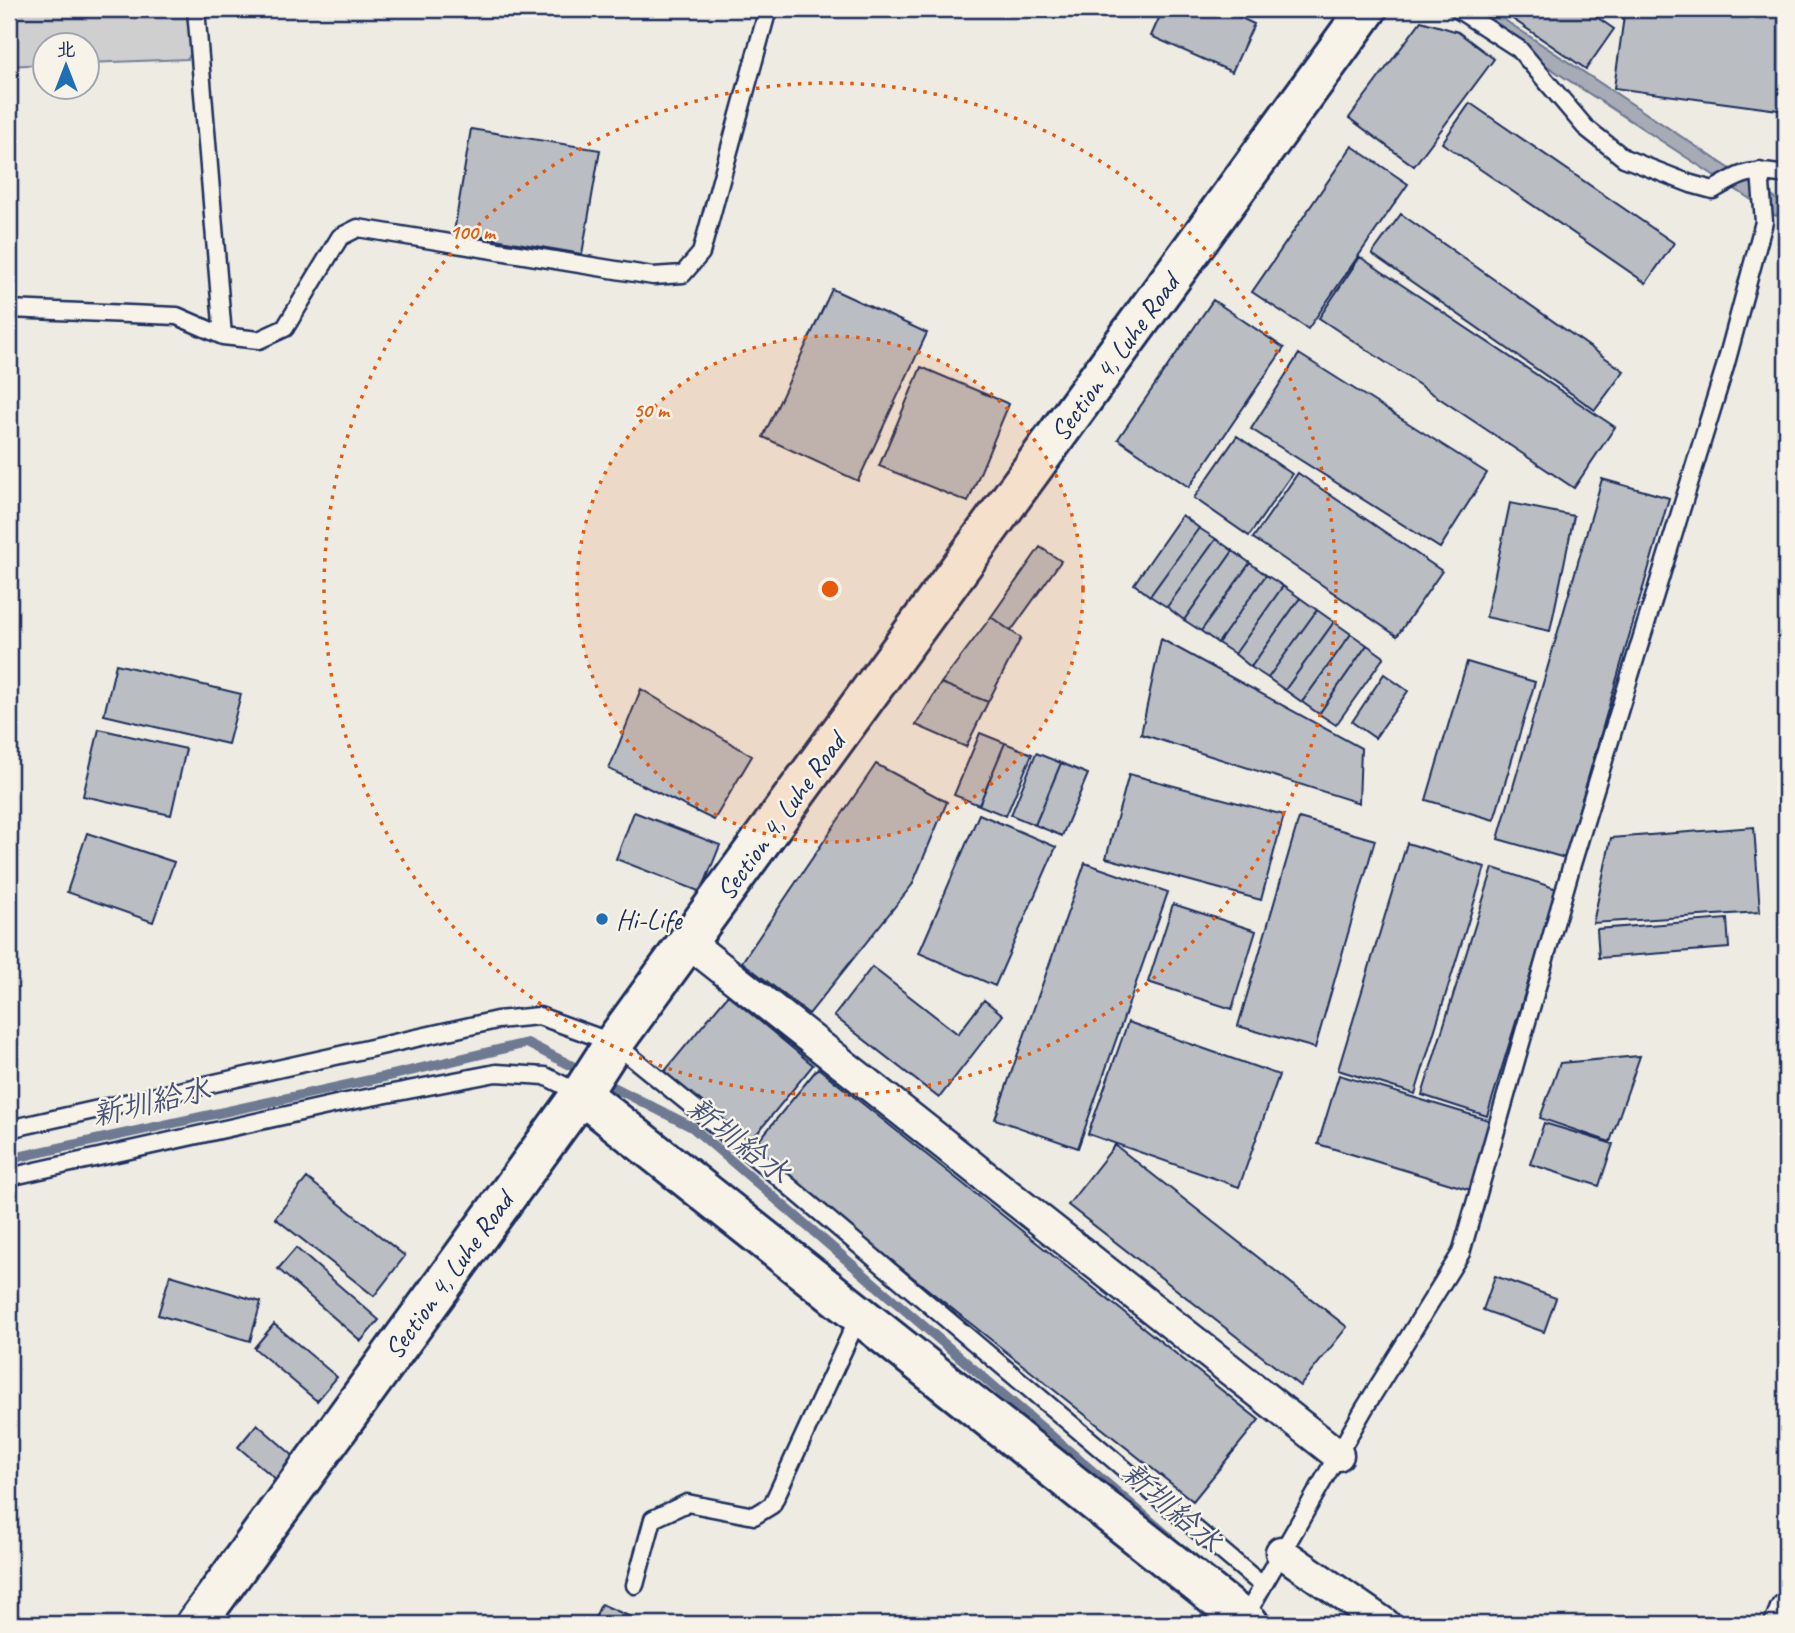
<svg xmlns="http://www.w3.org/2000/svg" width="1795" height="1633" viewBox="0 0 1795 1633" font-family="Caveat,'LXGW WenKai TC',sans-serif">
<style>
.green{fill:#cfcfcf;stroke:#757f96;stroke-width:2}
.water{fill:#a6abb5;stroke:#6e7992;stroke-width:2}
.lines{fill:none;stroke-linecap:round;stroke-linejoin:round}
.stream{stroke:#6e7992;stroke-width:10}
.building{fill:#babdc2;stroke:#1b2f5e;stroke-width:2}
.service-casing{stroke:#1b2f5e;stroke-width:21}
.minor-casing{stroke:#1b2f5e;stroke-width:35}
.tertiary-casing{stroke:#1b2f5e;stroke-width:44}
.secondary-casing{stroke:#1b2f5e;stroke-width:44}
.service{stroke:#f7f3e8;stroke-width:16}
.minor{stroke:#f7f3e8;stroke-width:30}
.tertiary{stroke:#f7f3e8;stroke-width:38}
.secondary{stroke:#f7f3e8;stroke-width:38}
.ring{fill:none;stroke:#e8590c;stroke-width:3.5;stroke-dasharray:3.5 7}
.poi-dot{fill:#1f6fb2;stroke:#f7f3e8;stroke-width:2.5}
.labels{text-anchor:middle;stroke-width:5;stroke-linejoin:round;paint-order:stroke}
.street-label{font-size:28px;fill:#1b2f5e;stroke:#f7f3e8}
.poi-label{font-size:28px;fill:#1b2f5e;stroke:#f7f3e8;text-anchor:start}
.water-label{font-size:30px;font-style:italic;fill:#455478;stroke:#f7f3e8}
.centre{fill:#e8590c;stroke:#f7f3e8;stroke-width:3.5}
.ring-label{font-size:21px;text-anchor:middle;font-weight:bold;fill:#e8590c;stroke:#f7f3e8;stroke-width:5;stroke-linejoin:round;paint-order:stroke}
</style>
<rect width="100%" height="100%" fill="#eeebe2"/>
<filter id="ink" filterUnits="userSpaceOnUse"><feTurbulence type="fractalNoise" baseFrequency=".0143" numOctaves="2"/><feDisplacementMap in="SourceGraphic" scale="14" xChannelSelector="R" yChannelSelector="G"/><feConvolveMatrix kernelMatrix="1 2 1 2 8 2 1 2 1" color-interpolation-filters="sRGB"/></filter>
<g filter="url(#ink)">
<path class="green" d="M9 9H211L188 59 88 63V46H46L45 64 9 66Z"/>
<path class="water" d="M1460 9H1488L1785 205 1776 216Z"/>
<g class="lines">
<path class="stream" d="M9 1159 393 1075 527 1043 692 1127 1168 1536"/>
</g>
<path class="building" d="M1163 9H1222L1254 24 1232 72 1151 36Z
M1498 9H1585L1614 29 1586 69Z
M1625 9H1786V111L1614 88Z
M1421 21 1458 32 1494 59 1414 166 1349 118Z
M1470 103 1674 243 1646 283 1442 143Z
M471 129 600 150 582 254 454 232Z
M1352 146 1408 184 1308 329 1252 292Z
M1401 214 1624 371 1595 410 1372 254Z
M1360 257 1615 427 1574 488 1319 318Z
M832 289 927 333 858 481 763 437Z
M1213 300 1284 348 1189 487 1118 439Z
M1299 354 1487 473 1440 548 1251 429Z
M921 367 1009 404 968 502 879 466Z
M1237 436 1292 474 1249 536 1194 498Z
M1298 473 1442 571 1397 636 1253 538Z
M1602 479 1669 498 1565 858 1498 839Z
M1510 503 1574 516 1550 631 1486 617Z
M1182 515 1199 528 1150 596 1134 584Z
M1199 528 1216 539 1167 607 1150 596Z
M1216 539 1233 551 1184 620 1167 607Z
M1040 547 1061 561 1011 631 991 617Z
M1233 551 1250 563 1201 631 1184 620Z
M1250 563 1266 575 1218 643 1201 631Z
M1266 575 1283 586 1235 654 1218 643Z
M1283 586 1300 598 1251 667 1235 654Z
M1300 598 1317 610 1268 678 1251 667Z
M1317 610 1334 622 1285 690 1268 678Z
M991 617 1021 638 988 702 941 683Z
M1334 622 1351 634 1302 702 1285 690Z
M1351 634 1367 645 1319 714 1302 702Z
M1161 639 1361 748 1359 803 1141 734Z
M1367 645 1384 657 1336 725 1319 714Z
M1467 662 1535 682 1494 820 1426 800Z
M116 664 241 694 228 744 104 715Z
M1384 674 1408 691 1375 738 1352 722Z
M941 683 988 702 966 747 916 725Z
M641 689 752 756 714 820 609 769Z
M99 729 186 749 171 815 83 796Z
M980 733 1005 743 979 805 954 795Z
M1005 743 1032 754 1006 816 979 805Z
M1036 753 1061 763 1035 825 1011 815Z
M1061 763 1088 774 1062 836 1035 825Z
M876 764 947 802 912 885 809 1014 742 962Z
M1129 774 1284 815 1261 900 1106 858Z
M634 812 720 845 701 892 616 859Z
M979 814 1056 847 995 986 919 953Z
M1299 818 1375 840 1315 1048 1238 1026Z
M1754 827 1760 912 1593 923 1611 838Z
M87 833 174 862 153 922 67 892Z
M1407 843 1485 867 1415 1094 1338 1070Z
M1085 863 1168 892 1078 1148 995 1119Z
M1493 868 1557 889 1487 1116 1422 1095Z
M1173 904 1256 931 1232 1009 1148 982Z
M1727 919 1729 948 1599 958 1597 929Z
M872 967 958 1034 984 1000 1003 1015 939 1098 834 1016Z
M728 995 813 1065 750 1142 664 1072Z
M1128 1022 1279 1075 1239 1187 1088 1134Z
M1640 1056 1610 1142 1540 1118 1560 1063Z
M818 1068 1259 1420 1193 1501 752 1149Z
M1339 1075 1495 1122 1474 1191 1318 1144Z
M1544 1123 1613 1144 1599 1186 1530 1164Z
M1115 1145 1347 1327 1300 1386 1068 1205Z
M307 1178 405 1256 374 1296 275 1218Z
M296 1248 379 1320 361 1341 278 1269Z
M170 1275 261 1302 250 1341 158 1315Z
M1495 1276 1556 1298 1544 1332 1483 1310Z
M274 1324 337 1377 317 1401 254 1348Z
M257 1424 297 1459 278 1481 238 1447Z
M601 1604 647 1624H597L593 1622Z"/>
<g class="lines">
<defs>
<path id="service" d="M196 9 223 336
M1457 9 1519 49 1585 127 1624 158 1691 184 1713 190C1745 171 1750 169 1786 175
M9 309 177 316 223 336 259 340 285 328 340 237 358 228 653 276 683 274 701 253 768 9
M9 1129 497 1020 539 1016 614 1043 739 1144 1262 1585
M9 1177 341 1103 496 1073 545 1076 581 1094
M635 1585 653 1519 687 1503 754 1516 772 1505 859 1316
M1244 1619 1364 1409 1461 1253 1572 864 1725 367 1764 222 1760 171"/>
<path id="minor" d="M688 942 1338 1455
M1281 1552 1385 1624
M1780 1624 1786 1609"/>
<path id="tertiary" d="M581 1094 1249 1624"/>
<path id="secondary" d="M196 1624 581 1094 614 1043 1367 9"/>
</defs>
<use href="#service" class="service-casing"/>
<use href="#minor" class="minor-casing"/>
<use href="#tertiary" class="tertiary-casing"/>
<use href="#secondary" class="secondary-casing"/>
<use href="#service" class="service"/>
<use href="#minor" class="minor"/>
<use href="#tertiary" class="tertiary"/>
<use href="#secondary" class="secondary"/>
</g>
</g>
<circle cx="830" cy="589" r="253" fill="#e8590c" fill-opacity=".12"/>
<g class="ring">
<circle cx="830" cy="589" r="253"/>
<circle cx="830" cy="589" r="506"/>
</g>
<circle class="poi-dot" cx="602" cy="919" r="7"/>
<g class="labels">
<g class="street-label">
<text transform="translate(1114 357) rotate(-54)" y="10">Section 4, Luhe Road</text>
<text transform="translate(780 816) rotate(-54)" y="10">Section 4, Luhe Road</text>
<text transform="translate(448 1275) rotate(-54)" y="10">Section 4, Luhe Road</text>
</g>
<g class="poi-label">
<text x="616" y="929">Hi-Life</text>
</g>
<g class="water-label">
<text transform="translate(151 1102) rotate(-13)" y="10">新圳給水</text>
<text transform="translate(739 1140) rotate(38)" y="10">新圳給水</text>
<text transform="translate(1172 1507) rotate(41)" y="10">新圳給水</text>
</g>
</g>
<circle cx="830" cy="589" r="10" class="centre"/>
<g class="ring-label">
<text x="472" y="239">100 m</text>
<text x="651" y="417">50 m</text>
</g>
<rect width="1795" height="1633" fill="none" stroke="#f7f3e8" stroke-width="35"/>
<rect x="18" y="18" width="1760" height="1598" fill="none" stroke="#1b2f5e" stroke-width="2.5" filter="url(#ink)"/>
<g transform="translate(66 66)"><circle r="33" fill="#f7f3e8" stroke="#9fa5b1" stroke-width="2"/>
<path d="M0-5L12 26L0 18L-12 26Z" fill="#1f6fb2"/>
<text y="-10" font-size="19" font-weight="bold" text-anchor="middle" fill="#1b2f5e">北</text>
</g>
</svg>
